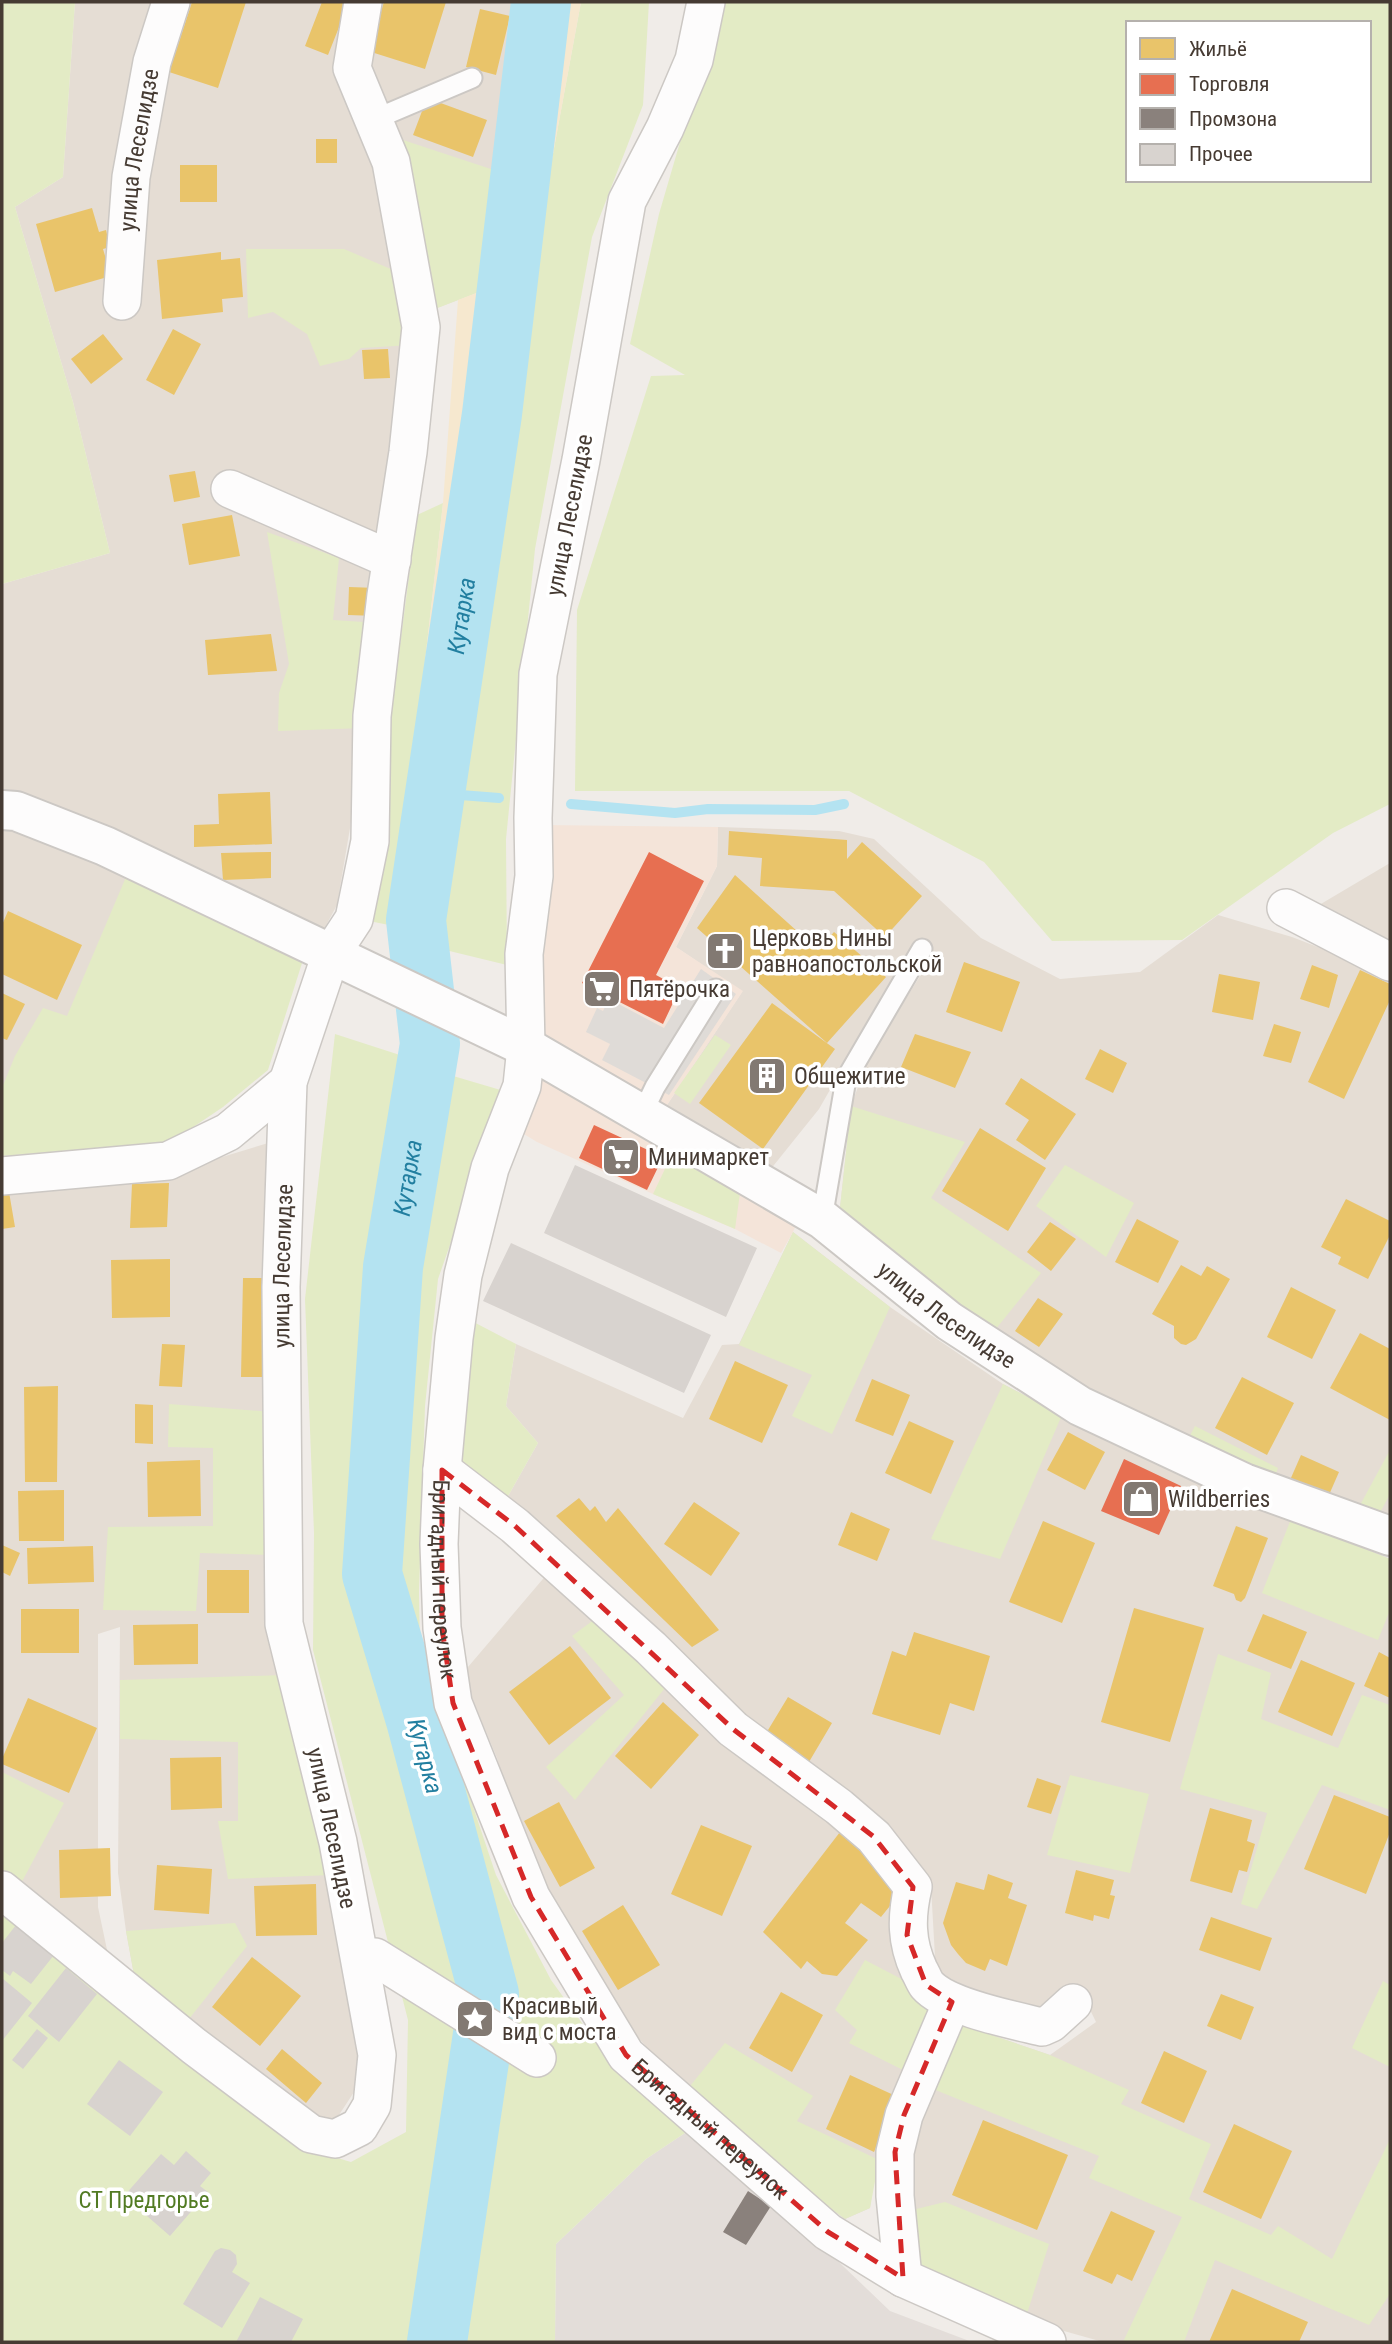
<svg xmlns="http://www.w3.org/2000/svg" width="1392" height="2344" viewBox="0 0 1392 2344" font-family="'Roboto Condensed',sans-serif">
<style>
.residential{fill:#e5ddd4}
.commercial{fill:#f4e4d9}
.industrial{fill:#e3ddd9}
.green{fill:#e3ebc5;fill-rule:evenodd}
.sand{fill:#f6e8cf}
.parking{fill:#dfdbd7}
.homes{fill:#e9c46a}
.shops{fill:#e76f51}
.industry{fill:#8a817c}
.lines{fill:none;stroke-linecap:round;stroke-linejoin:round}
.stream{stroke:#b4e3f1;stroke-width:10}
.river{stroke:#b4e3f1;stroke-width:60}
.building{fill:#d8d3cf}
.service-casing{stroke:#ccc8c4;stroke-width:23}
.minor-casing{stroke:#ccc8c4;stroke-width:40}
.tertiary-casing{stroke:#ccc8c4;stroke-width:42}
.service{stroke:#fdfcfc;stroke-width:19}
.minor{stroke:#fdfcfc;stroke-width:37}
.tertiary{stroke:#fdfcfc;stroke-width:38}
.marked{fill:none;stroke:#d62828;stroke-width:5;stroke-dasharray:14 9;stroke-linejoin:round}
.labels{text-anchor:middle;stroke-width:7;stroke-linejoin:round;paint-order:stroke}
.street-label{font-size:23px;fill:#463b33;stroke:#fff}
.poi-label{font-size:23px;fill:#463b33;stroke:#fff;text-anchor:start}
.park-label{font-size:23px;fill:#527b23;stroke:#fff}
.water-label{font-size:24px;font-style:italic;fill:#227fa0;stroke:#fff}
</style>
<rect width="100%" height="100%" fill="#f0ece8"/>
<path class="residential" d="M75 2H528L492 287 413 317 379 623 350 828 337 905 323 931 2 795V584L110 553 73 402 15 207 63 177Z
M2 826H8L158 891 2 1156Z
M718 827 839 831 874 839 981 938 1060 979 1140 972 1218 915 1292 937 1390 975V1531L1063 1381 932 1283 839 1217 851 1106 869 1057 934 954 922 949 870 1020 819 1109 770 1170 667 1105 742 992 676 947 717 866Z
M1390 863V951L1309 911Z
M275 1141 274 1412 332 1875 361 2055 356 2089 337 2118 313 2120 136 1986 126 1931 118 1873 120 1627 98 1634V1907L110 1964 2 1876V1191L176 1171Z
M793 1232 890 1307 1003 1384 1132 1451 1390 1559V2342H1103L1025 2320 908 2211 914 2144 933 2089 962 2025 1050 2055 1096 2022 1079 1987 1034 2009 966 1998 936 1974 931 1887 762 1746 503 1505 538 1443 506 1406 516 1344 683 1418 722 1345 739 1344Z
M548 1573 681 1704 877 1852 931 2009 875 2171 870 2208 845 2219 712 2121 612 2008 536 1876 513 1816 497 1758 462 1674Z"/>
<path class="commercial" d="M541 825 718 827 717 866 676 947 743 991 667 1105 808 1196 793 1232 781 1253 735 1229 653 1194 537 1142 524 1134 533 1102Z"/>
<path class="industrial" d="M688 2131 772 2198 890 2311 972 2342H555L556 2244 646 2159Z"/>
<path class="green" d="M2 2H75L63 177 15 207 73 402 110 553 2 584Z
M581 2H649L643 105 592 237 535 549 506 839 507 965 433 947 435 908 536 246Z
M721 2H1390V804L1333 833 1182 940 1052 941 984 862 849 791H575L577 610 651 376 685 375 630 344 659 214ZM1128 23H1369V180H1128Z
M400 139 506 174 492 287 435 309Z
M246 249H344L400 273 412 345 361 348 349 359 320 366 307 334 273 312 248 318Z
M443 503 420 705 399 927 364 920 417 515Z
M267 532 339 558 333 620 379 623 364 728 278 731 279 693 289 664Z
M126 877 303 960 268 1070 223 1107 171 1142 2 1156V1088L15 1056 43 1008 67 1016Z
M335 1034 406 1057 385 1151 349 1524 367 1626 459 1975 457 2047 427 2331 428 2342H2V1900L310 2150 351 2162 406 2132 408 2020 313 1650 314 1533 305 1299Z
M715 1035 731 1045 690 1104 674 1093Z
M443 1073 504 1091 438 1279 425 1406 419 1592 420 1649 496 1875 551 1980 605 2055 688 2131 646 2159 556 2244 555 2342H456L481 2230 497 2082 515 2012 488 1937 381 1578 408 1277Z
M851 1106 965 1142 931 1198 1041 1273 995 1330 839 1217Z
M674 1150 741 1186 735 1229 653 1194Z
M1065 1165 1134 1203 1106 1257 1036 1206Z
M793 1232 890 1307 832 1434 792 1416 812 1375 739 1345Z
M466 1318 516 1344 506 1406 538 1443 503 1505 450 1463Z
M1003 1384 1062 1415 1000 1559 931 1539Z
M169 1404 274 1412 275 1555 200 1553 196 1611 103 1610 108 1527 213 1526V1448L168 1447Z
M1195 1426 1278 1468 1271 1487 1184 1447Z
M1390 1450V1494L1373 1526 1353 1518Z
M1291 1519 1390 1559V1610L1378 1640 1262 1593Z
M595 1619 665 1688 575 1800 546 1767 624 1695 572 1636Z
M1218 1654 1271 1673 1261 1719 1338 1748 1362 1695 1390 1705V1810L1322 1785 1257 1909 1241 1904 1267 1813 1180 1789Z
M284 1675 332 1875 228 1879 218 1821H238V1742L120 1739V1680Z
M2 1772 64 1803 18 1889 2 1876Z
M1070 1775 1149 1794 1130 1873 1047 1855Z
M235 1923 247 1946 185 2024 136 1986 126 1931Z
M865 1960 913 1985 931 2009 909 2073 849 2043 857 2030 835 2010Z
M1383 1981 1390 1985V2067L1352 2048Z
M962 2025 1050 2055 1129 2090 1121 2104 1211 2144 1189 2199 1271 2235 1278 2226 1332 2259 1390 2139V2294L1369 2325 1215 2260 1184 2342H1123L1182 2217 1089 2178 1099 2156 933 2089Z
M725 2043 813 2096 797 2121 879 2160 870 2208 845 2219 712 2121 686 2091Z
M945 2202 1049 2244 1025 2320 911 2271 908 2211Z"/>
<path class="sand" d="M528 2H581L536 246 435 908 443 1073 408 1277 381 1578 488 1937 515 2012 497 2082 481 2230 456 2342H428L427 2331 457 2047 459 1975 367 1626 349 1524 385 1151 406 1057 399 927 420 705 443 503 458 300 492 287Z"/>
<path class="parking" d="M701 969 736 994 669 1095 602 1060 610 1044 586 1032 597 1008 603 1011 609 999 664 1028Z"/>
<path class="homes" d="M192 2H246L218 88 169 72Z
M322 2H349L328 55 305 46Z
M384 2H446L425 69 368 51Z
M480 9 510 16 496 75 466 67Z
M427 98 487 120 473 157 413 135Z
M316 139H337V163H316Z
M180 165H217V202H180Z
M92 208 99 232 106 230 110 247 103 249 111 276 55 292 36 224Z
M221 252V260L240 258 243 297 222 299 223 312 162 319 157 260Z
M173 329 201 344 174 395 146 380Z
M103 334 123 359 91 384 71 359Z
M388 349 390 378 364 379 362 350Z
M195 471 200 497 174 502 169 475Z
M232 515 240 556 189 565 182 524Z
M349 587 377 588V616L348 615Z
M271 634 277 671 208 675 205 640Z
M270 792 272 844 194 847V825L219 824 218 794Z
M729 831 847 840V859L862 842 922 896 885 937 834 891 760 886 762 858 728 855Z
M271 852V878L223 880 221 853Z
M735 875 818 950 834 932 886 977 827 1043 697 928Z
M8 911 82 945 57 1000 2 974V925Z
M964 962 1020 982 1002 1032 946 1012Z
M1312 965 1338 975 1329 1008 1300 999Z
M1360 970 1390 984V1000L1344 1099 1308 1082Z
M1219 974 1260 982 1253 1020 1212 1012Z
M2 993 25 1004 7 1040 2 1038Z
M772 1003 835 1049 763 1149 699 1103Z
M1274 1024 1301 1032 1291 1063 1263 1056Z
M915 1034 971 1052 955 1088 901 1067Z
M1100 1049 1127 1063 1113 1093 1085 1079Z
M1021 1078 1076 1114 1045 1160 1016 1140 1029 1120 1005 1104Z
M980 1128 1046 1168 1008 1231 942 1191Z
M169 1183 167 1227 130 1228 132 1184Z
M9 1192 15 1227 2 1229V1193Z
M1346 1199 1390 1221V1235L1368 1279 1338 1264 1341 1257 1321 1247Z
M1137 1219 1179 1241 1158 1283 1115 1262Z
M1050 1222 1076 1239 1051 1271 1027 1252Z
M170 1259V1317L112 1318 111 1260Z
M1181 1265 1201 1276 1207 1266 1230 1279 1196 1339 1186 1345 1181 1344 1174 1338V1326L1152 1314Z
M243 1278H268L265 1377H241Z
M1291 1287 1336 1310 1312 1359 1267 1337Z
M1038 1298 1063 1314 1039 1347 1015 1331Z
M1360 1333 1390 1349V1420L1330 1388Z
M162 1344 185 1345 182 1387 159 1386Z
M735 1361 788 1385 762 1443 709 1419Z
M1242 1377 1294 1403 1267 1455 1215 1428Z
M872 1379 910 1395 893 1436 855 1421Z
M58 1386 57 1482H25L24 1387Z
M135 1404 153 1405V1444L135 1443Z
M909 1421 954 1441 931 1494 885 1473Z
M1068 1432 1105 1452 1085 1490 1047 1470Z
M1301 1455 1339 1472 1325 1504 1287 1487Z
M200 1460 201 1516 148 1517 147 1462Z
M64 1490V1541H19L18 1491Z
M579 1498 590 1511 595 1506 606 1522 618 1508 719 1630 692 1647 556 1516Z
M694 1502 740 1533 711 1576 664 1544Z
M851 1512 890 1529 877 1561 838 1545Z
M1043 1521 1095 1543 1062 1623 1009 1602Z
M1236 1526 1268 1538 1245 1598 1241 1602 1236 1600 1234 1594 1213 1586Z
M2 1545 20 1553 10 1576 2 1572Z
M93 1546 94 1582 28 1584 27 1548Z
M207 1570H249V1613H207Z
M1134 1608 1204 1628 1170 1742 1101 1722Z
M21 1609H79V1653H21Z
M1263 1614 1307 1632 1291 1669 1247 1651Z
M198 1624V1664L134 1665 133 1625Z
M914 1632 990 1656 974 1711 950 1703 940 1735 872 1714 892 1651 906 1656Z
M570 1646 611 1698 549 1745 509 1692Z
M1379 1652 1390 1658V1698L1364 1686Z
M1301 1660 1355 1683 1332 1736 1278 1712Z
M788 1697 832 1723 806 1767 762 1740Z
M28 1698 97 1728 69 1793 2 1764V1759Z
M663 1702 699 1735 651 1789 615 1756Z
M221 1757 222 1808 171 1810 170 1758Z
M1037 1778 1061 1786 1051 1814 1027 1807Z
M1334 1795 1390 1817V1832L1366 1894 1304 1869Z
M559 1802 595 1868 560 1887 524 1821Z
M1210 1808 1252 1820 1247 1841 1255 1844 1247 1872 1239 1870 1232 1893 1190 1881Z
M701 1825 752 1846 722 1916 671 1894Z
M840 1832 906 1886 881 1917 861 1903 845 1923 868 1940 837 1976 822 1974 807 1961 801 1969 763 1932Z
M110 1848 111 1896 60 1898 59 1850Z
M157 1865 212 1869 209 1914 154 1910Z
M1076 1870 1114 1880 1110 1895 1115 1896 1109 1919 1094 1915 1093 1921 1065 1913Z
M988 1874 1013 1883 1008 1898 1027 1905 1007 1966 990 1959 985 1971 966 1963 958 1954 951 1945 943 1923 956 1882 984 1890Z
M316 1884 317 1935 256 1936 254 1886Z
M623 1905 660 1965 618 1990 582 1931Z
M1211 1917 1272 1938 1260 1971 1199 1950Z
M252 1957 301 1996 260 2046 212 2007Z
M781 1992 823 2015 792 2072 749 2048Z
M1221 1994 1254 2007 1241 2040 1207 2026Z
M282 2049 322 2083 306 2103 266 2069Z
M1164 2051 1207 2071 1184 2123 1141 2103Z
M850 2075 898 2097 874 2152 826 2129Z
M983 2120 1068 2155 1037 2230 952 2195Z
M1234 2124 1292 2151 1261 2219 1203 2192Z
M1111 2211 1155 2231 1132 2281 1117 2274 1112 2284 1083 2271Z
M1232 2289 1308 2322 1299 2342H1209Z"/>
<path class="shops" d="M649 852 704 881 656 975 680 988 663 1024 582 983Z
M594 1125 663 1157 647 1190 579 1158Z
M1124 1459 1181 1486 1159 1535 1101 1511Z"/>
<path class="industry" d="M748 2191 771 2206 746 2245 723 2232Z"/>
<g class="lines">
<path class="stream" d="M435 793 499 798
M571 804 675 813 708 809 815 810 844 804"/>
<path class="river" id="s1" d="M437 2342 489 1994 416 1720 372 1574 393 1267 430 1044 416 920 492 414 541 2"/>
</g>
<path class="building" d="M575 1165 757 1248 726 1317 544 1233Z
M511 1243 711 1335 684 1393 483 1301Z
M16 1925 54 1955 31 1984 13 1971 10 1976 2 1970V1943Z
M66 1968 97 1994 59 2042 28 2016Z
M2 1978 32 2003 2 2041Z
M37 2029 48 2038 23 2069 12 2060Z
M119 2060 163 2092 130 2136 87 2104Z
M186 2151 211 2173 200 2186 208 2192 170 2236 124 2196 161 2154 174 2165Z
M221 2248 230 2250 236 2255 237 2264 232 2272 250 2283 222 2328 183 2304 215 2251Z
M260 2297 303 2319 291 2342H236Z"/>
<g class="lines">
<defs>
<path id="service" d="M373 120 472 78
M642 1114 655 1087 716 989
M822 1219 846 1079 922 949"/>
<g id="minor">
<path id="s2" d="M706 2 694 60 665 128 627 201 581 460 538 674 533 818 534 876 524 954 526 1047 522 1086 490 1168 463 1275 454 1338 442 1470 439 1544 442 1628 453 1703 531 1897 626 2055 828 2232 903 2278 1047 2342"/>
<path id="s3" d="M122 301 131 177 152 62 171 2"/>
<path d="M230 489 392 560"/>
<path d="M1286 908 1390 962"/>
<path d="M2 1176 168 1161 228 1132 288 1082"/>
<path d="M442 1470 515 1526 651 1648 733 1729 839 1807 874 1837 913 1887C906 1917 906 1942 919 1970 922 1975 924 1981 927 1985 946 2007 1013 2020 1042 2027L1051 2023 1073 2003"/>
<path id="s4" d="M2 1890 194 2046 311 2134 335 2139 359 2127 372 2105 377 2055 338 1842 284 1624 281 1287 288 1082 331 954 354 919 370 841 372 716 386 595 408 452 421 327 391 162 352 68 363 2"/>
<path d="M375 1957 537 2058"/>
<path d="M903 2278 895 2196V2152L904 2115 952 2002"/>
</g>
<g id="tertiary">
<path id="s5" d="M2 810 16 811 105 846 526 1047 822 1219 949 1321 1080 1406 1244 1483 1390 1536"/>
</g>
</defs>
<use href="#service" class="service-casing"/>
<use href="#minor" class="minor-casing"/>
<use href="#tertiary" class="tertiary-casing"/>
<use href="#service" class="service"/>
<use href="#minor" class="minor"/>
<use href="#tertiary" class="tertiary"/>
</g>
<path class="marked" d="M442 1470 515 1526 733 1729 874 1837 913 1887 907 1935 926 1985 952 2002 904 2115 895 2152 903 2278 828 2232 626 2055 531 1897 453 1703 442 1628Z"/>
<defs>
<symbol id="church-square" viewBox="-11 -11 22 22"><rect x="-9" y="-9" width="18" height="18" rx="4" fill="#827972" stroke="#fff"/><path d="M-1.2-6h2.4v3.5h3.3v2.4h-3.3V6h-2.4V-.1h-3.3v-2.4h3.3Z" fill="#fff"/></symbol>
<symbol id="supermarket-square" viewBox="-11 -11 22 22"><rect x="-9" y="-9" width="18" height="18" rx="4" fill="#827972" stroke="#fff"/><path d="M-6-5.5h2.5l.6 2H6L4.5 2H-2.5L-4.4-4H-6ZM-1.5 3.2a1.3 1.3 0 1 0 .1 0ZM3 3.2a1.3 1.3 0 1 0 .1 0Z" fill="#fff"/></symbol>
<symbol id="building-square" viewBox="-11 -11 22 22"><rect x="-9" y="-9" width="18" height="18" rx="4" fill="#827972" stroke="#fff"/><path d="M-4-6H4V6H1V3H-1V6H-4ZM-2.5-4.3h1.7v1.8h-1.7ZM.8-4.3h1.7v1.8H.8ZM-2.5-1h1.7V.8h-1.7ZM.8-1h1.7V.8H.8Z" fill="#fff"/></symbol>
<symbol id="shop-square" viewBox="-11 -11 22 22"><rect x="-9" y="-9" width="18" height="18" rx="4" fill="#827972" stroke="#fff"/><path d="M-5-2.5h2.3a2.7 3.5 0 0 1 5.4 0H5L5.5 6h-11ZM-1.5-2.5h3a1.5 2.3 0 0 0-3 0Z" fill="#fff"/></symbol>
<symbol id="sight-square" viewBox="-11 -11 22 22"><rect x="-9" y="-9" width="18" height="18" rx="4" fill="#827972" stroke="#fff"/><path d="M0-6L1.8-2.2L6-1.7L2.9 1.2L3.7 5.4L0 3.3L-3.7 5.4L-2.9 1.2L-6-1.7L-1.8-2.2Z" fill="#fff"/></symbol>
</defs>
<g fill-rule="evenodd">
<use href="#church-square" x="703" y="929" width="44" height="44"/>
<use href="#supermarket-square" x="580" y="967" width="44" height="44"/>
<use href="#building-square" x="745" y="1054" width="44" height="44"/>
<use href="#supermarket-square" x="599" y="1135" width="44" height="44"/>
<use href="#shop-square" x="1119" y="1477" width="44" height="44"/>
<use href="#sight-square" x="453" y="1997" width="44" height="44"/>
</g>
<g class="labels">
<g class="street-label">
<text dy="8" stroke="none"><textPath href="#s3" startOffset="152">улица Леселидзе</textPath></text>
<text transform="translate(569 515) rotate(-79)" y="8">улица Леселидзе</text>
<text dy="8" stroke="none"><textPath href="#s4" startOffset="1320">улица Леселидзе</textPath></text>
<text dy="8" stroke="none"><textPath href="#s5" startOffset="1076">улица Леселидзе</textPath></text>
<text dy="8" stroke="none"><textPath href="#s2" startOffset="1614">Бригадный переулок</textPath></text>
<text transform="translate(332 1828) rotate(78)" y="8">улица Леселидзе</text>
<text dy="8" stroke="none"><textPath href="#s2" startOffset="2244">Бригадный переулок</textPath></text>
</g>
<g class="poi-label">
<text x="752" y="946">Церковь Нины<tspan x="752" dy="26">равноапостольской</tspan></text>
<text x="629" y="997">Пятёрочка</text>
<text x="794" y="1084">Общежитие</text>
<text x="648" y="1165">Минимаркет</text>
<text x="1168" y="1507">Wildberries</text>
<text x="502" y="2014">Красивый<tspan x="502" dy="26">вид с моста</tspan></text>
</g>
<g class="park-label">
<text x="144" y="2208">СТ Предгорье</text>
</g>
<g class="water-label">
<text dy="8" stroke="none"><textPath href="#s1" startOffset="1754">Кутарка</textPath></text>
<text dy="8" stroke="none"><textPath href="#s1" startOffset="1186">Кутарка</textPath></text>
<text transform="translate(425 1756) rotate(75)" y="8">Кутарка</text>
</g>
</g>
<rect width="1392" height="2344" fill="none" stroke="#463b33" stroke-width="7"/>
<rect x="1126" y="21" width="245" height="161" fill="#ffffff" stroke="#b5b1ad" stroke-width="2"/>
<rect x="1140" y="38" width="35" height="21" fill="#e9c46a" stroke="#b5b1ad" stroke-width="2"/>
<text x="1189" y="56" font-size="21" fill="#463b33">Жильё</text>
<rect x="1140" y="74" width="35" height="21" fill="#e76f51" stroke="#b5b1ad" stroke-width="2"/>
<text x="1189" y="91" font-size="21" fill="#463b33">Торговля</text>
<rect x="1140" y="108" width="35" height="21" fill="#8a817c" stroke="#b5b1ad" stroke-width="2"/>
<text x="1189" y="126" font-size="21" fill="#463b33">Промзона</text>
<rect x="1140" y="144" width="35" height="21" fill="#d8d3cf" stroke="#b5b1ad" stroke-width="2"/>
<text x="1189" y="161" font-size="21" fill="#463b33">Прочее</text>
</svg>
